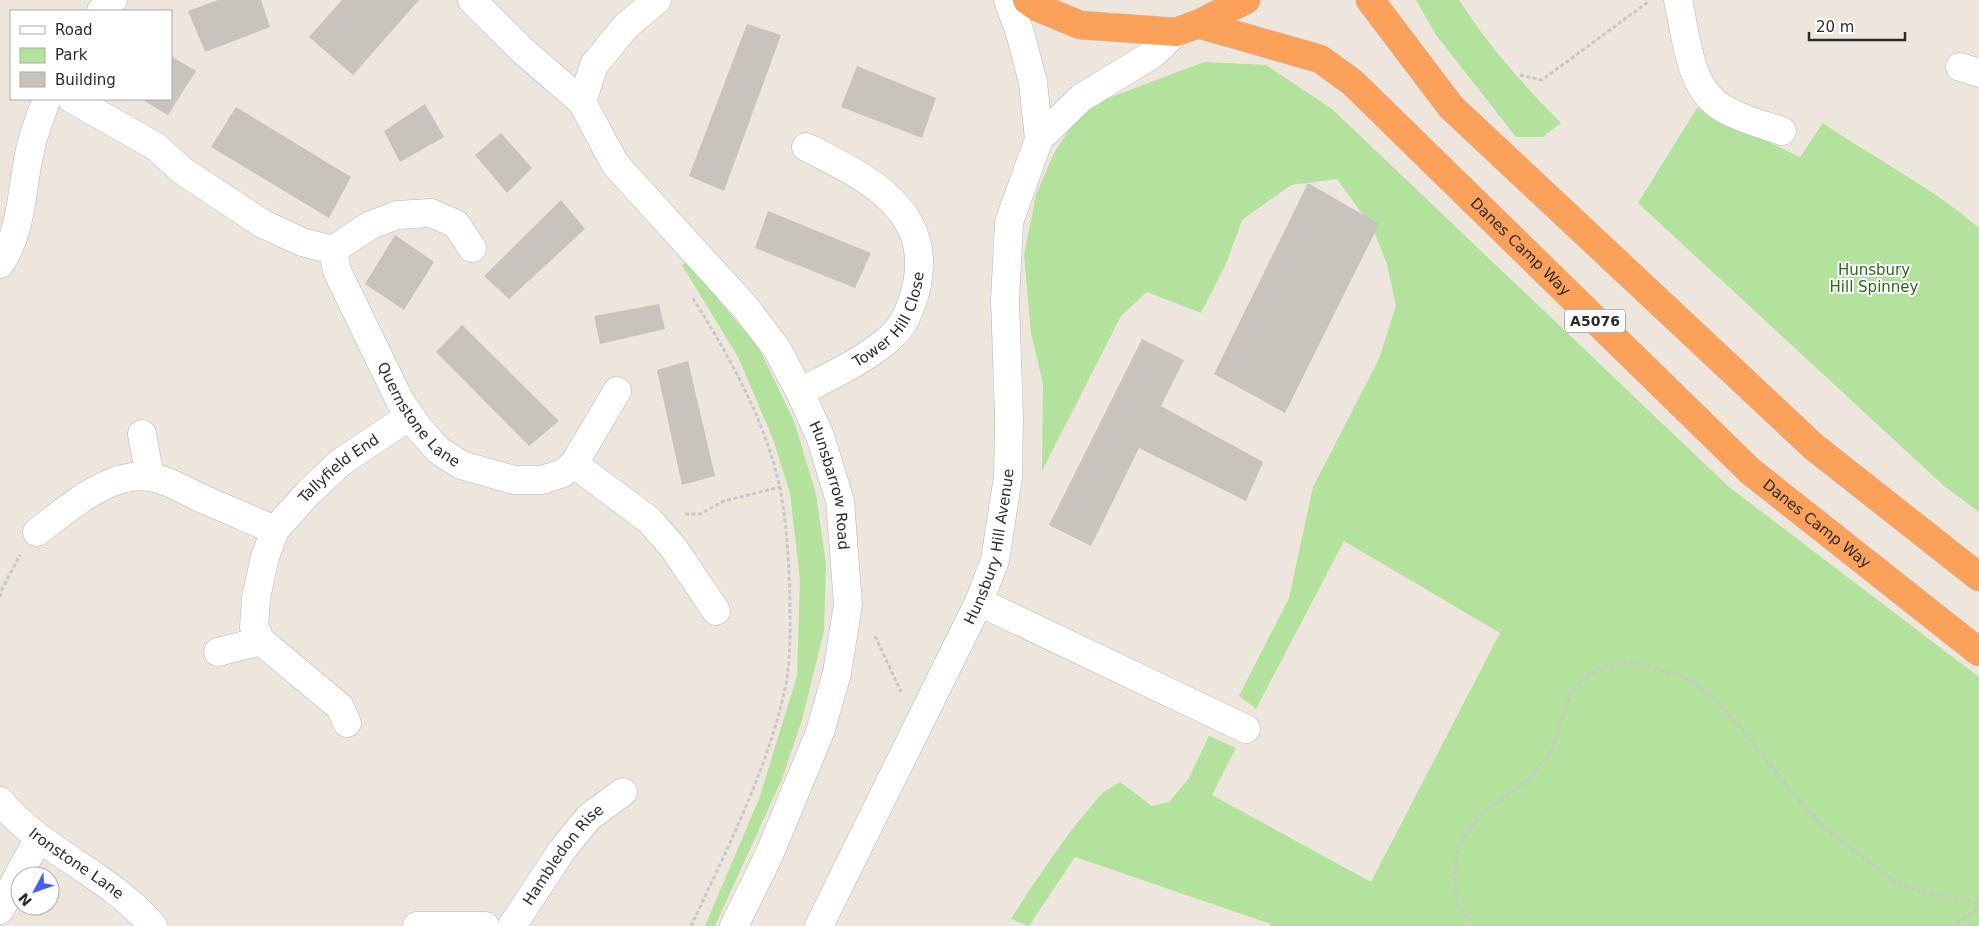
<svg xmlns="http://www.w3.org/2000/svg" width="1979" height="926" viewBox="0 0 1979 926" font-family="'DejaVu Sans',sans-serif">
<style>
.green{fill:#b2e29b}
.building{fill:#c8c3bd}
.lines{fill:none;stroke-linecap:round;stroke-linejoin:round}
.minor-casing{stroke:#b1b4be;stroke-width:29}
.highway-casing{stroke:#c8c8c8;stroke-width:29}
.path{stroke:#c8c8c8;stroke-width:3;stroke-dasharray:4 2.5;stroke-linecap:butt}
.minor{stroke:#fff;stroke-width:28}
.highway{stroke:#fca159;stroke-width:28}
.labels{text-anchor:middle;stroke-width:4;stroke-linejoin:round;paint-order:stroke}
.shield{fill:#fff;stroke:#6b6b6b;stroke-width:1}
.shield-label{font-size:14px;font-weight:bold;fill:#2b2b2b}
.street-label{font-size:15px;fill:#2b2b2b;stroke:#fff}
.park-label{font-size:15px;fill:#2a681b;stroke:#fff}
</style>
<rect width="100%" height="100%" fill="#ede6dd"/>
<path class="green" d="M1416 0H1459C1488 45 1523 85 1561 123L1543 137H1516L1436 35Z
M1204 62 1266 65 1332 109 1729 487 1979 677V926H1269L1271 924 1075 857 1029 926 1011 919 1032 886 1070 832 1102 793 1120 782 1152 806 1169 802 1189 778 1209 736 1236 748 1212 795 1371 882 1500 633 1344 541 1256 709 1239 696 1289 598 1313 487 1379 359 1396 306 1387 264 1373 229 1337 179 1291 185 1242 220 1226 264 1201 313 1147 292 1121 316 1042 471 1043 384 1031 333 1024 255 1036 195 1054 153 1073 124 1098 102Z
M1697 108 1800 157 1823 123C1875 159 1932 187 1979 228V512L1944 486 1638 203Z
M687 262 759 348 794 421 816 494 826 564 824 631 802 720 782 779 715 926H705L759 799 797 676 800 580 790 493 773 439 738 357 682 265Z"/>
<path class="building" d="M218 0H261L270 27 205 52 188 11Z
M342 0H419L353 75 309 37Z
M747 24 781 35 724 191 689 176Z
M171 56 196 71 168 115 141 99H171Z
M857 66 936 98 922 138 841 107Z
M425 104 444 137 400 162 384 131Z
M236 107 351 177 329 218 211 147Z
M501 133 532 168 507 193 475 155Z
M1308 183 1379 224 1285 413 1214 374Z
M561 200 585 229 509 299 484 276Z
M768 211 871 253 855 288 755 248Z
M395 235 434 262 404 310 365 284Z
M659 304 665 329 600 344 594 316Z
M462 325 559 421 529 446 436 352Z
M1142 339 1184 360 1161 406 1263 462 1246 501 1139 448 1091 546 1049 525Z
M688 361 715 476 682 485 657 370Z"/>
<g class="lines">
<defs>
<g id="minor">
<path d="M472 0 522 50 582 102"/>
<path id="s1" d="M657 0 626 26 594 65 582 102 615 164 746 308 777 349 800 392 820 436 840 501 848 604 837 673 820 732 769 855 734 926"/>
<path d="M1678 0C1687 38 1688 92 1728 111 1745 120 1764 125 1782 131"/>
<path d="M101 11 113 0"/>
<path d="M1960 67 1979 73"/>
<path d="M72 99 155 146 183 171 263 224 302 242 333 250 369 226 397 215 431 213 456 224 472 248"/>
<path d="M1039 139 1081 98 1153 54 1176 32"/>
<path id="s2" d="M333 250 337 271 400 401 418 427 438 450 461 465 514 480H542L563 473 574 464 617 391"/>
<path d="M0 264C25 227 21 179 33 138 37 125 42 112 47 99"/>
<path id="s3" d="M800 392C830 376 866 360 891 337 906 324 913 303 917 284 932 207 863 176 806 147"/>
<path d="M142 434 150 477"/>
<path d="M574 464 649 520 673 547 716 611"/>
<path d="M37 532C65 511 97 482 132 477 158 473 179 488 201 498 225 509 250 519 275 530"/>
<path d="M979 602 1246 729"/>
<path d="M218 652 261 641"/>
<path id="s4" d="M347 723 340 707 261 641 254 627 256 598 265 557 275 530 308 493 341 462 410 416"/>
<path id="s5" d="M0 801C43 853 109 874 153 926"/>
<path d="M0 910 38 839"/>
<path d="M417 926H485"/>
<path id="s6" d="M512 926 562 850 589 817 623 792"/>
<path id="s7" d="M819 926 979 602 995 560 1008 477 1009 417 1005 300 1009 222 1039 139 1033 82 1020 33 1008 0"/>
</g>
<g id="highway">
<path d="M1027 0 1037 7 1080 25 1176 32 1198 24 1246 0"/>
<path d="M1370 0 1451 107 1814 447 1979 577"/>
<path id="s8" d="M1198 24 1320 59 1352 82 1750 471 1979 652"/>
</g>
</defs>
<use href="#minor" class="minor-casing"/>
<use href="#highway" class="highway-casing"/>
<path class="path" d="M1520 75 1542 80 1648 2
M685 514H700L724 501 780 487
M0 597 2 589 20 555
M875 636 901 692
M691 926C727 849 769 767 786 684 791 657 790 628 790 601 789 563 787 525 780 488 765 420 729 355 692 297
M1475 926 1458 906 1454 876 1459 844 1480 815 1529 779 1551 752 1570 694 1588 675 1618 661 1655 668 1689 679 1718 702 1747 735 1802 805 1831 833 1898 884 1940 897 1979 903
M1953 926 1979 907"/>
<use href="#minor" class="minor"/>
<use href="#highway" class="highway"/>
</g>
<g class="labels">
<rect class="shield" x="1565" y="309.5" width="60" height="23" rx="4"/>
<g class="shield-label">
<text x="1595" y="326">A5076</text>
</g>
<g class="street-label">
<text dy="5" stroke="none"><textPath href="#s8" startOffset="402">Danes Camp Way</textPath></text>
<text dy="5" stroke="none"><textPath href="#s3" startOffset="120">Tower Hill Close</textPath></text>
<text dy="5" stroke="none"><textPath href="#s2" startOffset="188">Quernstone Lane</textPath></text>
<text dy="5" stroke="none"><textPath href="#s4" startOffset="325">Tallyfield End</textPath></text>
<text dy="5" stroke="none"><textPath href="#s1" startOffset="594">Hunsbarrow Road</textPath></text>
<text dy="5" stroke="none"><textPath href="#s8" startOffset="808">Danes Camp Way</textPath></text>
<text dy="5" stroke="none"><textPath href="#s7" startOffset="418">Hunsbury Hill Avenue</textPath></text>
<text dy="5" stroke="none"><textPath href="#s6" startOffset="88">Hambledon Rise</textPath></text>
<text dy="5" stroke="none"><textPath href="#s5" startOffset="99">Ironstone Lane</textPath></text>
</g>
<g class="park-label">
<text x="1874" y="275">Hunsbury<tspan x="1874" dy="17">Hill Spinney</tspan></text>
</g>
</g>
<rect x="10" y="10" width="162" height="90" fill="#ffffff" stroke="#aaaaaa"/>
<rect x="20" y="26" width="25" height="8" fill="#ffffff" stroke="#aaaaaa"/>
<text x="55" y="35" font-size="15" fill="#2b2b2b">Road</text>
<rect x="20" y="48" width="25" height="15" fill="#b2e29b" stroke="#aaaaaa"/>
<text x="55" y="60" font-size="15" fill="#2b2b2b">Park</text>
<rect x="20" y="72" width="25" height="15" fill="#c8c3bd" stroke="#aaaaaa"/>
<text x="55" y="85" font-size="15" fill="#2b2b2b">Building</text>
<g transform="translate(35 891) rotate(229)"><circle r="24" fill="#ffffff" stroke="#aaaaaa"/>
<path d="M0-4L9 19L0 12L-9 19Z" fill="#4060f7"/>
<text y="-8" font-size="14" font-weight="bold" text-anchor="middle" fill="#2b2b2b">N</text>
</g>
<path d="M1809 32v8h96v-8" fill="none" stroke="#2b2b2b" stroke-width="2.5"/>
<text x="1816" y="32" font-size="15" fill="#2b2b2b" stroke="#ffffff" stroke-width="4" paint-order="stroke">20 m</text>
</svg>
